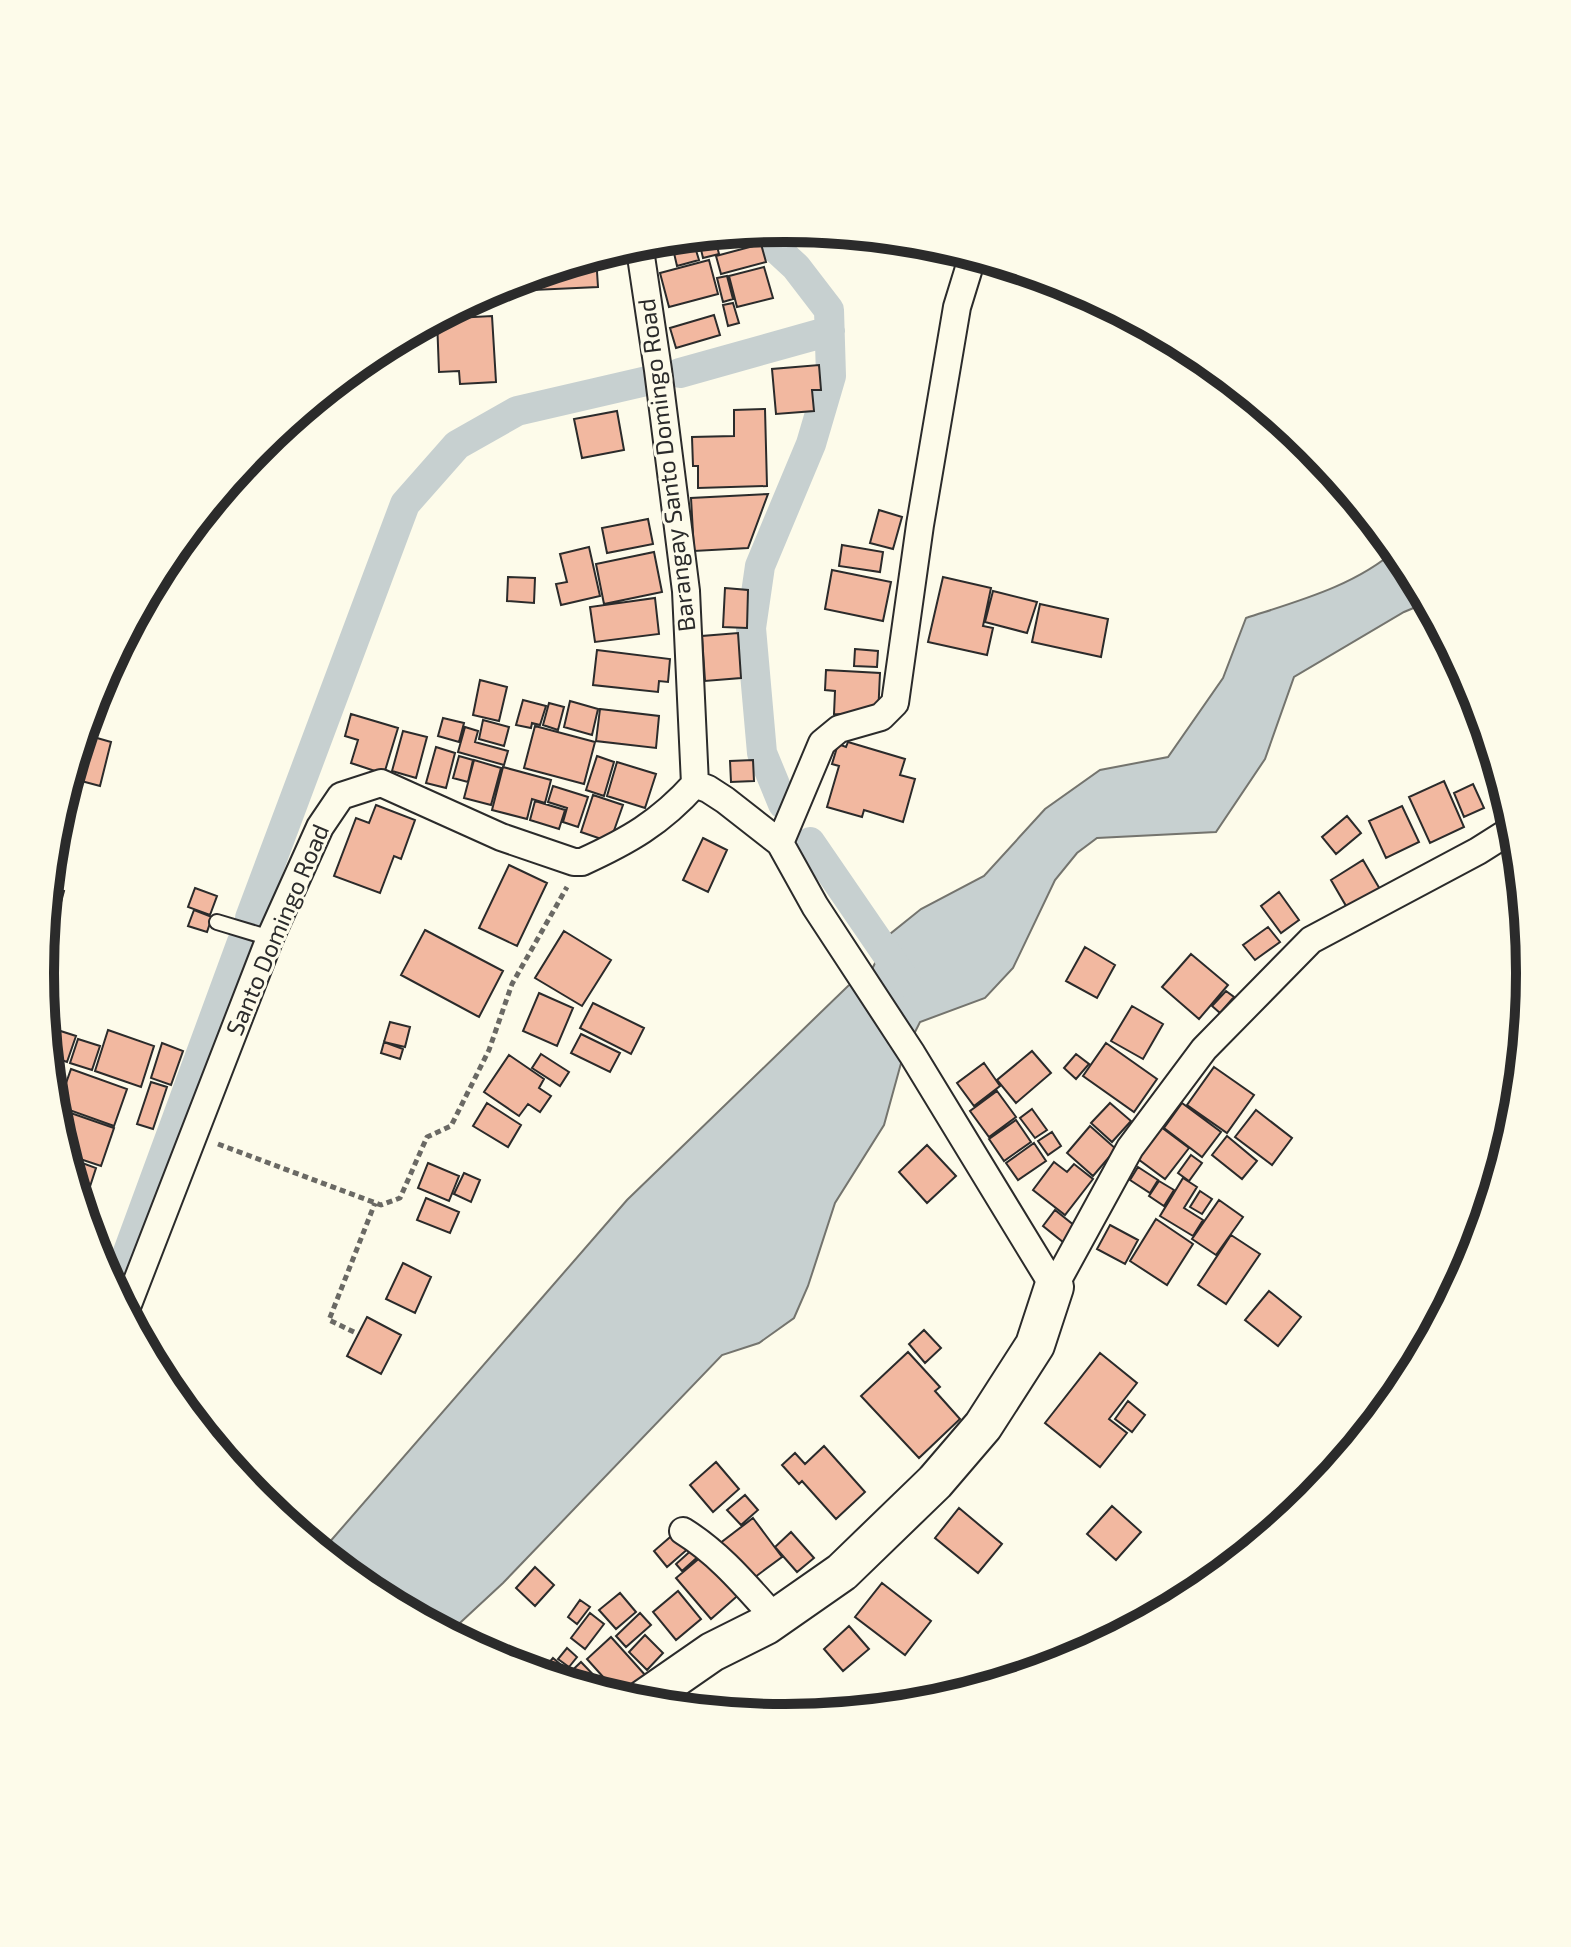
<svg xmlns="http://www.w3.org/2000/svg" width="1571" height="1947" viewBox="0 0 1571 1947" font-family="'Exo 2',sans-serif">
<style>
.water{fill:#c7d0d0;stroke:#74746e;stroke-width:2}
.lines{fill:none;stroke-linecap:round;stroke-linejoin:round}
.canal{stroke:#c7d0d0;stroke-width:30}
.building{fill:#f2b8a0;stroke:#2b2b2b;stroke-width:2}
.lane-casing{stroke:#2b2b2b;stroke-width:18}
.street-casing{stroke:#2b2b2b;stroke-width:30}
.secondary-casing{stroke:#2b2b2b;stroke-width:42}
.path{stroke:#6a6964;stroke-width:5;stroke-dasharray:6 4;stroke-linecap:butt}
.lane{stroke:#fdfbea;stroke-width:14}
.street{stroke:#fdfbea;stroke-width:26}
.secondary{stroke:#fdfbea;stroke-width:38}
.labels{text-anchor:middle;stroke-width:6;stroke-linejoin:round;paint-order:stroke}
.street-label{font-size:24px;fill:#2b2b2b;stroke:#fdfbea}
.rim{fill:none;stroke:#2b2b2b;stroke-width:10}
</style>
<rect width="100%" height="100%" fill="#fdfbea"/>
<path class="water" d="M1397 549 1406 560 1428 602 1404 612 1294 677 1265 759 1216 832 1097 838 1077 853 1055 880 1013 968 985 998 920 1022 903 1056 884 1125 835 1203 808 1286 794 1318 759 1343 722 1355 503 1583 448 1634 371 1593 321 1552 627 1200 848 986 871 971 890 934 921 909 984 876 1045 809 1100 770 1168 757 1223 678 1246 618C1298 601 1355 586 1397 549Z"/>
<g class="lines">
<path class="canal" d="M757 231 796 267 829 310 831 376 811 444 760 566 751 628 762 753 783 804
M680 373 830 331
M810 842 906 982
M250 918 405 504 457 445 517 411 651 380
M114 1290 242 942"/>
</g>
<path class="building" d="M803 230 834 233 832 241 802 235Z
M715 235 716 240 657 255 654 241Z
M716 242 719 254 703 258 700 245Z
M761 244 766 262 721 274 716 256Z
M695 247 699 260 677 266 674 253Z
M596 256 598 287 533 290 532 275Z
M709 260 718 294 669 307 660 273Z
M764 267 773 298 737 307 729 276Z
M727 276 733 299 723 302 717 278Z
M733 303 739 323 728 326 723 305Z
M714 315 720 335 676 348 670 328Z
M492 316 496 382 460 384 459 371 439 372 437 319Z
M819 365 821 390H812L814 411 776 414 772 369Z
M765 409 767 486 698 488V466H693L692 437 734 436V410Z
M617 411 624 450 582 458 574 419Z
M768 494 748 548 694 551 691 498Z
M879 510 902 517 893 549 870 543Z
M648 519 653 544 607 553 602 528Z
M842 545 883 552 880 572 839 566Z
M589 547 600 596 561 605 556 584 567 582 560 554Z
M654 552 662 592 604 604 596 564Z
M832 570 891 582 883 621 825 609Z
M508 577 535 578 534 603 507 601Z
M943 577 991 588 983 626 993 628 987 655 928 642Z
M725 588 748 590 747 628 723 627Z
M993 591 1037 602 1027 633 985 622Z
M655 598 659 634 595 642 590 607Z
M1040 604 1108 619 1101 657 1032 642Z
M738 633 741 678 705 681 702 636Z
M855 649 878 651 877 667 854 666Z
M597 650 670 659 668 682 659 681 658 692 593 685Z
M826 670 880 673 878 716 834 714 835 691 825 690Z
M480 680 507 687 499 721 473 715Z
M523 700 546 706 540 725 532 723 531 728 516 725Z
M570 701 598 709 592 735 564 727Z
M549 703 564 707 558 730 543 725Z
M600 709 659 716 656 748 596 741Z
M351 714 398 728 384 774 351 763 358 740 345 736Z
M443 718 464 723 459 742 438 736Z
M483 720 509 727 504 746 479 739Z
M535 726 595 742 584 784 524 768Z
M465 727 478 731 475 742 508 751 504 765 458 752Z
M403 731 427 737 416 778 392 771Z
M83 734 111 742 100 786 70 778Z
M848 742 905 759 900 775 915 779 903 822 864 810 862 817 827 807 839 766 832 764 838 744 846 747Z
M436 747 455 753 446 788 426 783Z
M459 756 473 760 468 782 453 778Z
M597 756 614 762 604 796 586 790Z
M474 760 501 768 491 805 464 798Z
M753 760 754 781 731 782 730 761Z
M617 762 656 774 645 808 607 796Z
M503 767 551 780 545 803 532 799 527 819 492 810Z
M1444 781 1464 827 1430 843 1409 797Z
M1473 784 1484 808 1464 817 1454 793Z
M553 786 588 797 578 827 563 822 567 808 548 802Z
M593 795 623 805 610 842 581 832Z
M535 801 565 810 559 829 530 820Z
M376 805 415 820 401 859 394 856 380 893 334 876 356 818 369 823Z
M1402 806 1419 842 1386 858 1369 821Z
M1347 816 1361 833 1336 854 1322 837Z
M54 837 62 839 49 887 64 891 53 932 44 929Z
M703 838 727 850 708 892 683 880Z
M1363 860 1381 891 1349 911 1331 880Z
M509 865 547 883 517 946 479 928Z
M195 888 217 896 210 915 188 907Z
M1279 892 1299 920 1281 933 1261 906Z
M194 910 212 917 207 932 188 926Z
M1268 927 1280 942 1255 960 1243 945Z
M425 930 503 971 479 1017 401 975Z
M564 931 611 960 582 1006 535 978Z
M1085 947 1115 965 1097 998 1066 981Z
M1191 954 1228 985 1199 1019 1162 987Z
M1226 991 1234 997 1220 1013 1212 1006Z
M539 993 573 1008 557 1046 523 1031Z
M593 1003 644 1028 631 1054 580 1028Z
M1132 1006 1163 1024 1143 1059 1111 1041Z
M390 1022 410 1027 405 1047 384 1042Z
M45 1026 76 1036 67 1062 48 1055Z
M108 1030 154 1046 141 1087 95 1071Z
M581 1034 620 1053 610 1072 571 1053Z
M78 1039 100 1046 92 1070 70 1063Z
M384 1042 403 1049 400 1059 381 1053Z
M162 1043 183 1051 171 1085 151 1078Z
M1106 1043 1157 1079 1134 1112 1083 1076Z
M1032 1051 1051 1073 1016 1103 997 1080Z
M541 1054 569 1072 560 1086 532 1068Z
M1076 1054 1089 1064 1076 1079 1064 1068Z
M509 1055 544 1079 539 1088 551 1096 540 1112 528 1104 519 1116 484 1092Z
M984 1063 1000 1086 974 1106 957 1083Z
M1214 1067 1254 1095 1227 1133 1187 1105Z
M71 1069 127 1089 114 1126 58 1106Z
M151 1082 167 1087 153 1129 137 1124Z
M997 1091 1016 1117 989 1137 970 1111Z
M487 1103 521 1125 508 1147 473 1126Z
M1110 1103 1131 1121 1112 1142 1091 1123Z
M1182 1103 1221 1132 1202 1157 1164 1128Z
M1032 1109 1047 1130 1035 1138 1020 1118Z
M1256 1110 1292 1138 1272 1165 1235 1137Z
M65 1111 114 1128 101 1166 65 1154 58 1131Z
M1016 1120 1031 1142 1004 1161 989 1139Z
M1090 1126 1116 1149 1093 1176 1067 1153Z
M1161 1127 1189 1148 1165 1179 1138 1159Z
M1052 1132 1061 1146 1048 1155 1038 1141Z
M1227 1136 1257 1161 1242 1179 1212 1155Z
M1034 1143 1046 1161 1018 1180 1006 1163Z
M927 1145 956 1176 927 1203 899 1172Z
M1191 1155 1202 1163 1189 1181 1178 1173Z
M66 1157 96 1168 82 1211Z
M1054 1162 1067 1172 1074 1164 1093 1179 1065 1215 1033 1190Z
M428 1163 459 1176 449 1201 418 1188Z
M1138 1167 1158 1180 1150 1193 1130 1180Z
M464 1173 480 1180 471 1202 454 1194Z
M1183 1178 1197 1187 1184 1208 1203 1220 1193 1236 1160 1216Z
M1159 1181 1174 1190 1164 1206 1149 1196Z
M1200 1191 1212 1199 1202 1214 1190 1207Z
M426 1198 459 1212 450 1233 417 1220Z
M1219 1200 1243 1217 1216 1255 1192 1239Z
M1055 1210 1075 1226 1063 1242 1043 1226Z
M1156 1219 1193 1244 1167 1285 1130 1261Z
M1110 1225 1138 1240 1125 1264 1097 1249Z
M90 1235 109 1242 101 1267 97 1258Z
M1231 1235 1260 1254 1226 1304 1198 1285Z
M403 1263 431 1277 415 1313 386 1299Z
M1269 1291 1301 1317 1278 1346 1245 1320Z
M367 1317 401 1335 381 1374 347 1356Z
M924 1330 941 1348 925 1363 909 1344Z
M908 1352 940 1387 935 1391 960 1419 919 1458 861 1396Z
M1100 1353 1137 1383 1109 1419 1127 1433 1100 1467 1045 1423Z
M1128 1401 1145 1415 1132 1432 1115 1419Z
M824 1446 865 1492 836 1519 802 1481 799 1484 782 1465 795 1453 805 1464Z
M716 1462 739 1489 713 1512 690 1485Z
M745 1495 758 1510 741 1525 727 1510Z
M1112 1506 1141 1532 1116 1560 1087 1534Z
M959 1508 1002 1544 978 1573 935 1538Z
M753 1518 782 1557 747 1583 719 1544Z
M676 1532 690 1547 667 1567 654 1551Z
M791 1532 814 1558 797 1572 775 1547Z
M695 1547 701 1554 682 1571 676 1564Z
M708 1551 743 1591 711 1619 676 1578Z
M535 1567 554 1585 535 1606 516 1588Z
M882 1583 931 1621 905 1655 855 1617Z
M678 1591 701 1619 676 1640 653 1612Z
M620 1593 636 1612 616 1629 599 1610Z
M580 1600 590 1607 577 1624 568 1617Z
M590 1613 604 1624 585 1649 571 1638Z
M640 1613 651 1625 626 1647 616 1636Z
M849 1626 869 1649 843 1671 824 1649Z
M645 1635 663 1653 647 1670 629 1652Z
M611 1637 646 1676 622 1698 587 1659Z
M567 1648 577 1657 569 1667 558 1659Z
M512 1650 532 1669 530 1671 501 1662Z
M553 1658 567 1670 559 1680 549 1677 542 1671Z
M581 1662 609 1691 606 1694 561 1681Z"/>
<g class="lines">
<defs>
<path id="lane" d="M217 922 270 938"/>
<path id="street" d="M639 243 658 370 686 591 695 784
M695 784 708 789 725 800 780 843 815 906 912 1054 1054 1287
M780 843 822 743 839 729 881 717 895 703 920 525 957 307 973 255
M1054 1287 1130 1148 1204 1049 1311 940 1478 851 1516 827
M125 1312 270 938 320 827 341 796 381 783 501 837 574 862H582C628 841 660 823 695 784
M683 1531C720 1554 746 1586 775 1618"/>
<path id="secondary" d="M637 1704 712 1652 766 1625 842 1572 935 1482 983 1426 1035 1345 1054 1287"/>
</defs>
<use href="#lane" class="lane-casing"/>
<use href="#street" class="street-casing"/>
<use href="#secondary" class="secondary-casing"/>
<path class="path" d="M218 1144 381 1205 400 1198 427 1137 451 1126 489 1050 512 984 567 887
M354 1332 329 1320 375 1203"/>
<use href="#lane" class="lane"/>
<use href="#street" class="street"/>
<use href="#secondary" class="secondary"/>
</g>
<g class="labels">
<g class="street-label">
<text transform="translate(667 465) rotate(-97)" y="8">Barangay Santo Domingo Road</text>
<text transform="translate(278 930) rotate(-67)" y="8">Santo Domingo Road</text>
</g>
</g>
<path d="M0 0H1571V1947H0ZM54 973a731 731 0 1 1 1462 0a731 731 0 1 1-1462 0Z" fill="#fdfbea" fill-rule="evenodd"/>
<path class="rim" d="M54 973a731 731 0 1 1 1462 0a731 731 0 1 1-1462 0Z"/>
</svg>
